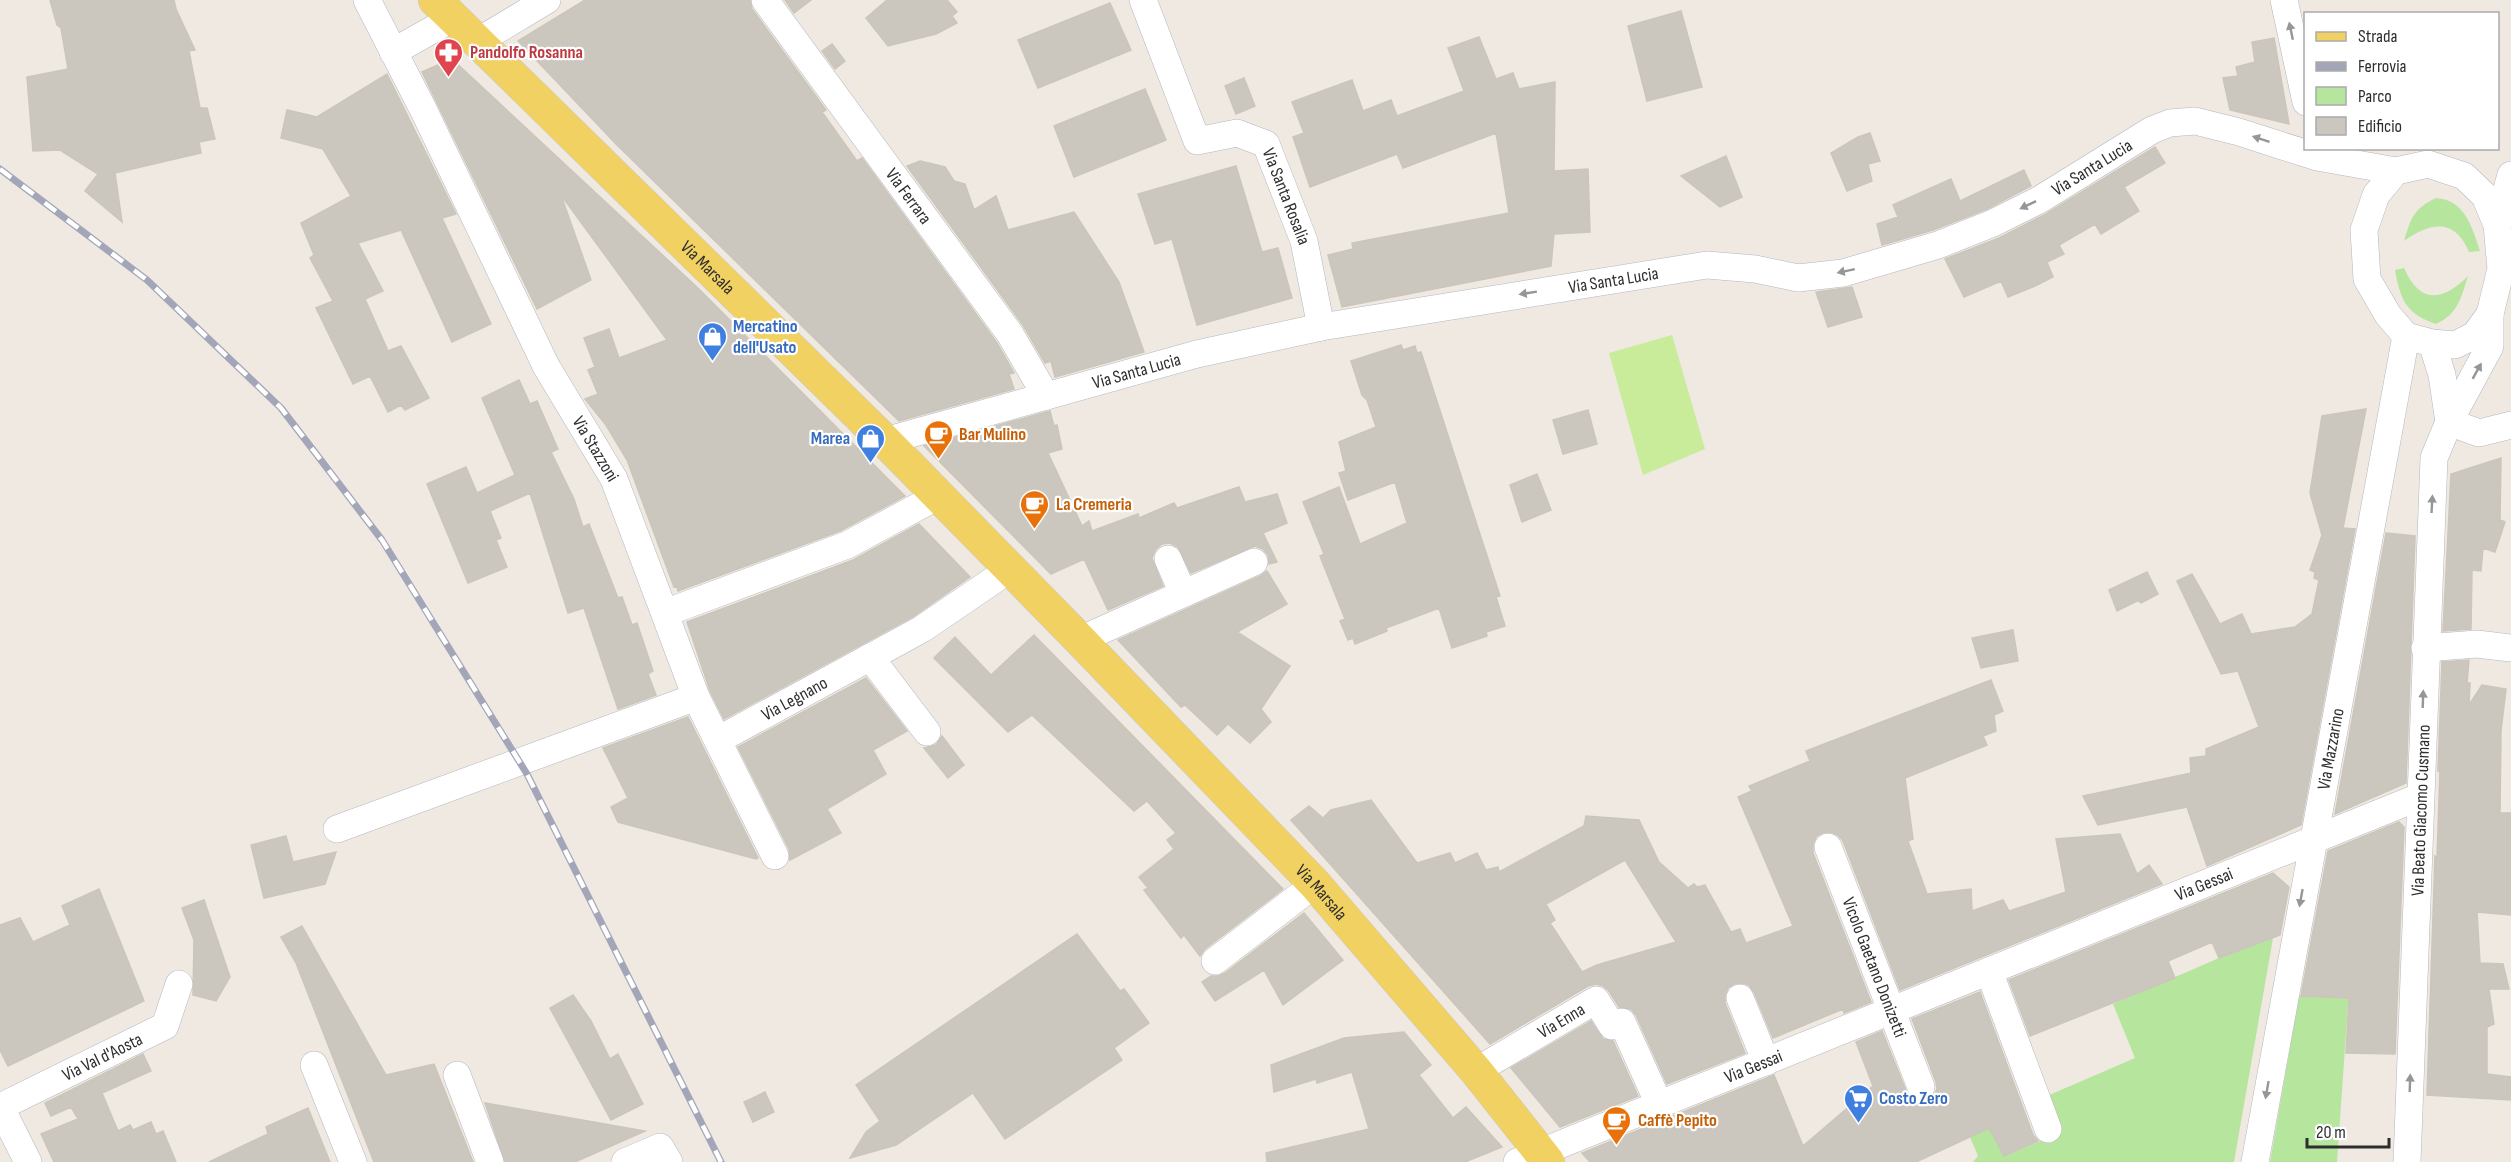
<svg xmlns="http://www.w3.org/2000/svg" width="2511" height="1162" viewBox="0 0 2511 1162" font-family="'Sofia Sans Condensed',sans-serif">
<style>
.green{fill:#b6e59e}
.pitch{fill:#c9ec9a}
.building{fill:#cbc7bf;stroke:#cbc5ba;stroke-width:1.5;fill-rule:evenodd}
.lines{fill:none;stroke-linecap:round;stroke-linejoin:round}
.minor-casing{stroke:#b4b7c1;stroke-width:28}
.major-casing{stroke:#c9c9c9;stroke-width:34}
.minor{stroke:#fff;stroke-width:27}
.major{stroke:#f2d163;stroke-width:33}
.rail-casing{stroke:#a3a6b8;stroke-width:7}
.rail{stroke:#fff;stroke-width:4.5;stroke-dasharray:14;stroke-linecap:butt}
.oneway{fill:#969696}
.labels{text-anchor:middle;stroke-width:4.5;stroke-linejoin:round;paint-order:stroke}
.health-label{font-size:18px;font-weight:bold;fill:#be3a42;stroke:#fff;text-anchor:start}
.street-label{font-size:18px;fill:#2e2e2e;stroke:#fff}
.shop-label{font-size:18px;font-weight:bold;fill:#366cbe;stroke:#fff;text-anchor:start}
.food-label{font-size:18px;font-weight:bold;fill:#c56008;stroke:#fff;text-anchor:start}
</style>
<rect width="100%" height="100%" fill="#efe9e1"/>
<path class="green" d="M2436 198C2465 200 2472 227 2480 251L2469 252C2455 218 2430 222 2404 241 2411 218 2413 209 2436 198Z
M2404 268C2420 304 2442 302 2468 276 2461 298 2458 314 2436 324 2406 314 2400 299 2395 270Z
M2273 938 2234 1162H1973L1978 1156 1970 1137 1989 1128 2005 1156 2061 1132 2047 1096 2135 1058 2113 1004 2219 958Z
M2349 991 2337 1162H2270L2299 996 2335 997Z"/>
<path class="pitch" d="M1672 335 1705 449 1643 475 1609 353Z"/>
<path class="building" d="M50 0H174L176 9 195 50 189 51 200 108H207L215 139 199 142 201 153 115 173 122 222 85 191 98 174 60 150 33 151 27 77 68 69 61 28 57 25Z
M585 0H750L752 9 826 110 822 112 857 161 862 158 997 343 1014 373 1009 374 1014 389 899 421 616 144 518 41Z
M785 0H811L794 13Z
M887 0H947L957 12 952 16 957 23 936 34 888 46 866 18Z
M1110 3 1131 50 1038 88 1018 40Z
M1681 11 1702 87 1647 101 1628 26Z
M1479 37 1496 79 1513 73 1519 89 1555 82 1554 171 1588 169 1590 232 1554 234 1551 266 1342 307 1328 255 1353 249 1352 243 1509 213 1496 133 1403 168 1397 154 1310 187 1293 137 1304 133 1292 102 1352 80 1363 111 1391 100 1397 116 1464 91 1448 48Z
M2274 38 2289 124 2230 110 2223 78 2238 76 2236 67 2255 62 2252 42Z
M832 44 845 61 835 69 822 51Z
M452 59 700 290 905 496 840 531 678 591 677 586 674 587 627 460 606 425 585 399 598 394 588 370 595 367 584 338 609 329 619 358 667 340 561 195 591 280 537 309 422 72Z
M387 74 456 214 442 218 491 324 452 342 401 230 358 243 383 291 365 299 388 351 401 346 429 398 405 410 401 405 388 412 370 376 353 384 316 308 333 301 310 258 314 255 301 223 351 196 323 149 281 138 287 110 317 117Z
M1244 78 1255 106 1236 114 1225 86Z
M1145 89 1166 140 1074 177 1054 126Z
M1870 133 1880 161 1868 164 1872 181 1847 191 1831 153 1858 137Z
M2155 147 2165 163 2124 187 2139 211 2101 234 2095 224 2059 245 2064 254 2047 262 2053 277 2035 286 2008 297 2001 281 1964 297 1945 259 1999 238 2046 214Z
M1726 156 1742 197 1720 207 1681 176Z
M920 161 945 167 954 181 965 184 974 210 996 196 1008 230 1074 212 1119 282 1144 352 1055 377 1051 361 1045 363 1023 325 907 166Z
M1236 166 1262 252 1278 248 1292 298 1197 325 1172 239 1155 244 1138 194Z
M2024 170 2031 186 1987 209 1933 230 1882 245 1877 224 1898 217 1893 205 1951 179 1960 201Z
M1852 287 1862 317 1828 327 1816 292Z
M1401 345 1403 350 1415 346 1417 353 1421 352 1500 596 1496 597 1505 626 1486 632 1487 636 1452 648 1439 608 1386 628 1387 631 1355 644 1353 638 1348 640 1340 621 1345 619 1320 556 1324 554 1303 502 1339 487 1360 544 1407 523 1395 482 1348 500 1339 473 1346 471 1339 442 1376 427 1367 400 1362 395 1351 361Z
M519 380 530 404 537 401 558 449 551 452 574 499 583 527 589 524 618 598 622 597 632 625 637 623 653 671 648 674 656 695 618 709 584 608 568 613 530 493 490 511 501 538 496 540 507 567 468 583 427 484 466 467 477 493 515 475 482 398Z
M2366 409 2343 528 2355 529 2301 825 2207 866 2187 807 2098 825 2083 796 2191 773 2190 758 2206 756V749L2259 727 2238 671 2221 674 2177 581 2192 574 2220 624 2242 614 2251 634 2295 627 2312 614 2319 580 2314 578 2315 572 2310 570 2322 535 2310 493 2322 416Z
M1588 410 1597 444 1563 454 1553 420Z
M1050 411 1054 426 1057 425 1062 449 1048 453 1082 526 1089 521 1092 531 1138 514 1139 518 1174 503 1177 508 1239 487 1245 502 1277 494 1287 523 1263 533 1277 562 1269 564 1268 555 1263 549 1255 546 1191 573 1178 547 1170 543 1162 544 1156 549 1152 558 1163 586 1108 610 1084 559 1051 574 924 446Z
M2501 458 2500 520 2505 522 2495 552 2483 548 2481 571 2472 570 2471 629 2443 631 2451 474Z
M1537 474 1551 510 1522 522 1510 485Z
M919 524 970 577 914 616 724 719 710 691 687 622 853 560Z
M2386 533 2415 536 2406 783 2335 814Z
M1267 571 1287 604 1237 632 1290 666 1261 709 1271 722 1250 743 1228 724 1217 735 1185 705 1181 707 1118 640 1260 576Z
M2147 572 2158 594 2141 603 2139 600 2117 611 2109 590Z
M2013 630 2018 661 1981 668 1972 638Z
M1034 635 1283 889 1205 949 1200 956 1184 935 1181 938 1144 890 1148 888 1139 877 1174 849 1167 840 1176 833 1147 801 1134 811 1032 715 1008 732 934 658 955 637 991 675Z
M2469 660 2467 683H2470L2469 705 2482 685 2506 689 2501 731 2500 813H2511V915L2477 912 2480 963 2503 964 2509 989H2489L2494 1024 2487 1027V1074L2511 1077V1100L2427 1095 2435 856 2437 858 2440 770 2438 771 2442 662Z
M866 678 907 731 873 750 886 774 827 809 841 833 790 860 789 849 738 747Z
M1991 680 2003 711 1994 715 1996 731 1983 736 1987 745 1905 778 1913 839 1908 841 1927 894 1971 889 1972 911 2003 900 2009 911 2066 892 2056 839 2120 834 2137 874 2149 865 2162 884 1900 990 1843 841 1838 835 1831 832 1822 833 1816 837 1813 844V853L1871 1002 1844 1013 1843 1009 1773 1038 1754 992 1749 985 1743 983 1734 984 1728 988 1725 995V1003L1745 1053 1667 1084 1636 1015 1631 1009 1619 1007 1609 991 1603 986 1596 984 1588 986 1490 1044 1291 820 1309 806 1323 818 1331 810 1371 800 1417 863 1450 853 1455 863 1477 853 1486 870 1498 867 1499 872 1584 826 1586 816 1639 820 1659 862 1688 888 1694 884 1697 887 1705 885 1731 932 1740 929 1746 943 1793 926 1738 797 1752 791 1749 786 1810 761 1806 751ZM1625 860 1676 942 1597 965 1582 972 1550 923 1555 920 1546 904Z
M688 717 758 858 756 859 618 822 611 807 628 798 603 748Z
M942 736 964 765 948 778 924 748 936 745Z
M2399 822 2404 827 2395 1054 2346 1053 2349 998 2301 996 2328 851Z
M286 836 293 862 336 852 325 884 264 898 251 845Z
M2273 873 2289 887 2280 935 2219 958 2212 942 2168 961 2175 978 2030 1036 2009 980Z
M99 889 144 1001 8 1066 0 1050V925L20 918 33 942 70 925 62 906Z
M204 900 230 977 216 1001 193 995 194 940 182 908Z
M1304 913 1343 960 1283 1005 1264 970 1215 1001 1202 982 1211 976H1218L1225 973Z
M302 926 386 1075 434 1064 473 1162H374L296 963 281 937Z
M1077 934 1120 991 1124 989 1149 1023 1114 1048 1122 1060 1005 1139 973 1093 896 1145 850 1158 866 1132 880 1121 856 1085Z
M1980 992 2033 1135 2038 1141 2004 1156 1989 1128 1916 1162H1590L1582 1153 1774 1075 1803 1146 1873 1086 1856 1042 1882 1031 1907 1093 1911 1099 1918 1102 1927 1101 1934 1096 1937 1089 1936 1082 1912 1019Z
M573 995 591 1021 610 1059 618 1054 643 1104 611 1120 550 1008Z
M1591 1021 1603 1039 1613 1041 1638 1096 1560 1127 1511 1068Z
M1404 1032 1431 1065 1419 1075 1453 1118 1466 1107 1502 1147 1465 1162H1267L1266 1153 1369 1129 1352 1072 1317 1083 1316 1079 1274 1092 1271 1065 1344 1038Z
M143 1054 151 1071 102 1093 118 1131 130 1125 133 1130 151 1122 156 1134 163 1131 176 1162H54L41 1134 78 1119 71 1107 51 1116 45 1103Z
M765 1092 774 1112 753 1122 744 1102Z
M485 1103 645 1131 575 1162H505Z
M308 1108 330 1162H209L268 1134 266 1127Z"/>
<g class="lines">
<defs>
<g id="minor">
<path id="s1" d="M367 0 424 111 546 366 614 479 696 697 775 856"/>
<path id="s2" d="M765 0 1010 334 1046 396"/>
<path id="s3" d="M1143 0 1197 141 1237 133 1266 144 1304 241 1321 327"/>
<path d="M2284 0 2306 102"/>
<path d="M477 42 547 0"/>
<path d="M393 52 453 18"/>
<path d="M2428 164 2464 176 2485 196 2497 225 2501 269 2490 314 2475 335 2455 345 2432 343 2406 336 2388 315 2367 279 2364 230 2376 195 2396 171Z"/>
<path d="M2497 225 2511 175"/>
<path d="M2432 343 2442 375 2449 422"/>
<path d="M2449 422 2479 433 2511 425"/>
<path id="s4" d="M885 441 1197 354 1321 327 1707 265 1755 269 1798 278 1843 273 1938 245 1993 223 2039 200 2152 130 2170 123 2195 121 2239 132 2317 157 2396 171"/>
<path d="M1168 559 1183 593"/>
<path d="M665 613 847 545 938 496"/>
<path d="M1080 640 1254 562"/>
<path d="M2425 648 2477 644 2511 648"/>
<path d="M870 657 927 732"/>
<path id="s5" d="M718 740 922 629 1010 569"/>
<path d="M337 829 696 697"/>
<path id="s6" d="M1828 847 1921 1087"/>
<path d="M1215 961 1315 884"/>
<path d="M1989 971 2048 1129"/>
<path d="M1740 998 1766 1062"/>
<path d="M314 1065 353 1162"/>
<path id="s7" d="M1476 1071 1596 1000 1612 1026 1622 1022 1659 1104"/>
<path d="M457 1075 490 1162"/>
<path d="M0 1106 28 1162"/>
<path id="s8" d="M0 1107 165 1026 179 984"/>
<path d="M625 1162 660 1147 669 1162"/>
<path id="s9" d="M1517 1162 2419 797"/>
<path id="s10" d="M2255 1162 2406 336"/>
<path id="s11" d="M2407 1162 2434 458 2449 422 2490 346V314"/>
</g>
<g id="major">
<path id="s12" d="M435 0 885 441 1080 640 1315 884 1476 1071 1548 1162"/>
</g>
</defs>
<use href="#minor" class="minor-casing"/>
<use href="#major" class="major-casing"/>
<use href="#minor" class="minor"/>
<use href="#major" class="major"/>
<defs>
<path id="rail" d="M0 169 147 280 281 408 382 540 527 774 721 1162"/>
</defs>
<use href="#rail" class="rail-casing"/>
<use href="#rail" class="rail"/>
</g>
<defs><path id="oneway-solid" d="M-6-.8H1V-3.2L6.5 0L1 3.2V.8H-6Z" transform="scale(1.5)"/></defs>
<g class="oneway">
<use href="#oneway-solid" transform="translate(2291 31) rotate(-102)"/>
<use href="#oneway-solid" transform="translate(2261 139) rotate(-162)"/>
<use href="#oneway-solid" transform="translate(2028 205) rotate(154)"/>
<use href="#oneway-solid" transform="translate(1846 271) rotate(168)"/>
<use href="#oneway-solid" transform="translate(1528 293) rotate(171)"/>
<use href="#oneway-solid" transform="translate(2477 371) rotate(-61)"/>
<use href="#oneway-solid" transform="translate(2432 504) rotate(-87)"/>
<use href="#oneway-solid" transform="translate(2423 699) rotate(-88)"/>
<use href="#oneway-solid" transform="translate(2301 898) rotate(100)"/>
<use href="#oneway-solid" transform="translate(2410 1083) rotate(-88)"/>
<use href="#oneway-solid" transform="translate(2267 1090) rotate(100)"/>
</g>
<defs>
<symbol id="pharmacy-pin" viewBox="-11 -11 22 30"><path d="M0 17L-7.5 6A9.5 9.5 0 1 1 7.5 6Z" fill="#e0444e" stroke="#fff"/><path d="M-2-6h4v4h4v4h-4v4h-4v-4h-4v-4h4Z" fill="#fff"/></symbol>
<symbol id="shop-pin" viewBox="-11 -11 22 30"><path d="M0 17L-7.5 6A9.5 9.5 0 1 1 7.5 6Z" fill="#3f7fe0" stroke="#fff"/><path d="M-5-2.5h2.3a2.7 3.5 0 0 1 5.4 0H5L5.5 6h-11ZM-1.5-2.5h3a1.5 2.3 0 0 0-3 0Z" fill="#fff"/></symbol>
<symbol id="cafe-pin" viewBox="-11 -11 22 30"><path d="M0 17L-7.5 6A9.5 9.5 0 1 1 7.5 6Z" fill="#e8710a" stroke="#fff"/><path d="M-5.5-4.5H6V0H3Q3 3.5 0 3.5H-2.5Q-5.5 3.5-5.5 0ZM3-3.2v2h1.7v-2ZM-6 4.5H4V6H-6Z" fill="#fff"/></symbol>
<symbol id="supermarket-pin" viewBox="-11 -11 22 30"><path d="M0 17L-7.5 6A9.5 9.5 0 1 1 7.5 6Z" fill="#3f7fe0" stroke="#fff"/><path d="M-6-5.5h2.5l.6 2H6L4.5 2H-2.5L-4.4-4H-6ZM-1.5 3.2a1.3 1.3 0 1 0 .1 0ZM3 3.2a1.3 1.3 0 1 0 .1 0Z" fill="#fff"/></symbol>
</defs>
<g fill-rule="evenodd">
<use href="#pharmacy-pin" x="432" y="36" width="33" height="45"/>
<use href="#shop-pin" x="696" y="320" width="33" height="45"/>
<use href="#cafe-pin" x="922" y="418" width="33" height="45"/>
<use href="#shop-pin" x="854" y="422" width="33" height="45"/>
<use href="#cafe-pin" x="1018" y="488" width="33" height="45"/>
<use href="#supermarket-pin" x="1842" y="1082" width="33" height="45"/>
<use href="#cafe-pin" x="1600" y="1104" width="33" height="45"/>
</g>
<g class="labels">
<g class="health-label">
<text x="470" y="58">Pandolfo Rosanna</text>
</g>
<g class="street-label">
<text dy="6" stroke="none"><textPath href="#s4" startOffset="1251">Via Santa Lucia</textPath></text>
<text dy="6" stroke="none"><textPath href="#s2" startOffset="243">Via Ferrara</textPath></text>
<text dy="6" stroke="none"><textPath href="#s3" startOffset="279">Via Santa Rosalia</textPath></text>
<text dy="6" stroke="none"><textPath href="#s12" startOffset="382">Via Marsala</textPath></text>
<text dy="6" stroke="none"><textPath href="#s4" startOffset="747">Via Santa Lucia</textPath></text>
<text dy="6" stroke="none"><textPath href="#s4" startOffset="261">Via Santa Lucia</textPath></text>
<text dy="6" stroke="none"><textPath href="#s1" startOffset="504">Via Stazzoni</textPath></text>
<text dy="6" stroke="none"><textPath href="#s5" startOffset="87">Via Legnano</textPath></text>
<text dy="6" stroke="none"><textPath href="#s10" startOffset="420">Via Mazzarino</textPath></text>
<text dy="6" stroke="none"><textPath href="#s11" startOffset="352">Via Beato Giacomo Cusmano</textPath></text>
<text dy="6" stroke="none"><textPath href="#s9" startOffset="741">Via Gessai</textPath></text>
<text dy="6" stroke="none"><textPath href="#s12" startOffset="1258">Via Marsala</textPath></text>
<text dy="6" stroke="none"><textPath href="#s6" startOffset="129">Vicolo Gaetano Donizetti</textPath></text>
<text dy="6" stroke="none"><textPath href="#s7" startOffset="99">Via Enna</textPath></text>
<text dy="6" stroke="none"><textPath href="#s8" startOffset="114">Via Val d'Aosta</textPath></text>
<text dy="6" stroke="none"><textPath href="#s9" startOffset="255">Via Gessai</textPath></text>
</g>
<g class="shop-label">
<text x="733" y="332">Mercatino<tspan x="733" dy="21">dell'Usato</tspan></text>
<text x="850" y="444" text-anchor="end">Marea</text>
<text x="1879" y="1104">Costo Zero</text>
</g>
<g class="food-label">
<text x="959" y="440">Bar Mulino</text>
<text x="1056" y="510">La Cremeria</text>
<text x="1638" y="1126">Caffè Pepito</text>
</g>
</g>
<rect x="2304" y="12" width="195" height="138" fill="#ffffff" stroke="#ababab" stroke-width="1.5"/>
<rect x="2316" y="32" width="30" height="9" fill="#f2d163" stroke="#ababab" stroke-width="1.5"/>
<text x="2358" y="42" font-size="18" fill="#2e2e2e">Strada</text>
<rect x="2316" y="62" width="30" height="9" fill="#a3a6b8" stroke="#ababab" stroke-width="1.5"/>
<text x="2358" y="72" font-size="18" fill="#2e2e2e">Ferrovia</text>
<rect x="2316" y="87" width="30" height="18" fill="#b6e59e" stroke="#ababab" stroke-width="1.5"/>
<text x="2358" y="102" font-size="18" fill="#2e2e2e">Parco</text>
<rect x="2316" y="117" width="30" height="18" fill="#cbc7bf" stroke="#ababab" stroke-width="1.5"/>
<text x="2358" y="132" font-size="18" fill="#2e2e2e">Edificio</text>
<path d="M2307 1138v9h82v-9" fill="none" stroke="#2e2e2e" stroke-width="3"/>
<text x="2316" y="1138" font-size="18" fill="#2e2e2e" stroke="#ffffff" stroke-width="4.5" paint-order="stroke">20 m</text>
</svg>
